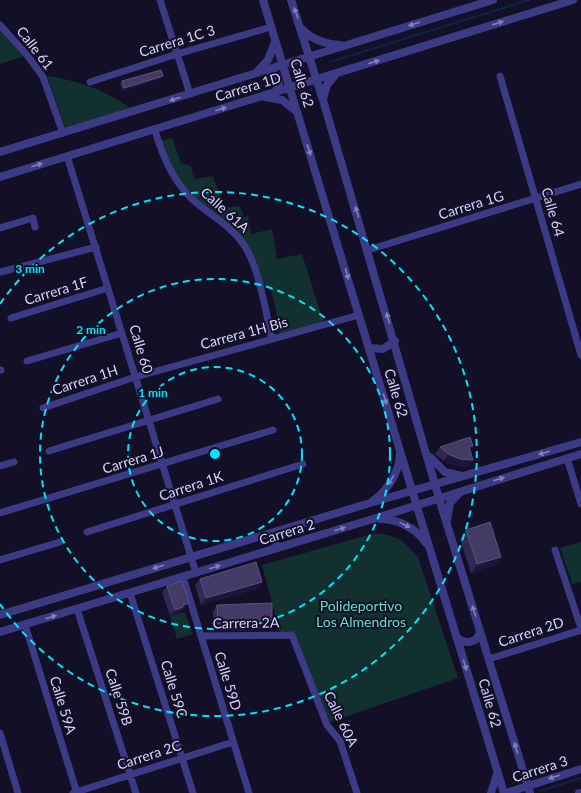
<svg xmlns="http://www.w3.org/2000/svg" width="581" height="793" viewBox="0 0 581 793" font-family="Lato,sans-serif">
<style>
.green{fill:#12302f}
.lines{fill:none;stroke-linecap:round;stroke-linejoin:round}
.stream{stroke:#0c2248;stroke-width:2}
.minor{stroke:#3d3a85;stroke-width:7}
.tertiary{stroke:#3d3a85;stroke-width:8}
.wall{fill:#312854}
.shaded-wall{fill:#1d163a}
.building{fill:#433a66;stroke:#5a527e}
.oneway{fill:#837fbc}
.ring{fill:none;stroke:#00e5ff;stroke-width:2;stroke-dasharray:7 5}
.labels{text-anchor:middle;stroke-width:4;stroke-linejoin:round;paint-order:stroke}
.street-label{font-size:14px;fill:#d9d4ff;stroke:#130f26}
.park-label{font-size:14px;fill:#5fe0c0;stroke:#130f26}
.centre{fill:#00e5ff;stroke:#130f26;stroke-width:2}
.ring-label{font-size:12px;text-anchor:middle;font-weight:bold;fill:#00e5ff;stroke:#130f26;stroke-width:4;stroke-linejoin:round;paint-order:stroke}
</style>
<rect width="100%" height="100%" fill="#130f26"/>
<path class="green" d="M0 25 27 55 0 64Z
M47 76C77 80 105 90 130 108L66 129Z
M172 138 181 163 191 166 194 179 213 176 224 208 240 206 244 217 248 216 251 234 272 229 277 259 302 254 324 323 281 335 275 326 279 323 270 286 258 285 240 239 192 198 170 171 160 141Z
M375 533 388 535 401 540 418 557 458 678 330 722 292 635 280 633 262 565Z
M581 542V582L572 584 560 548Z
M185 612 193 634 177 639 170 616Z"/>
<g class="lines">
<path class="stream" d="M330 62 529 0
M541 791 581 778"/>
<path class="minor" d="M160 0 190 94
M0 25 27 55 43 77 63 133
M500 76 581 355
M90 82 177 54 271 27
M155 130C162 155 172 180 192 199 209 215 231 225 244 245 260 270 265 310 272 339
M67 156 196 573
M0 228 33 218 35 227
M368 250 581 184
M1 272 96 247
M11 318 108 288
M27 361 122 333
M0 370H1
M43 408 135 377 359 315
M49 451 218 399
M567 458 581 504
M0 466 14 462
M0 513 273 430
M87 532 303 464
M555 550 581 628
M0 560 60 542
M183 577 249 793
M130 593 193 793
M77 609 136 793
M25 625 77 793
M201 636 292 635 327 725 340 741 357 793
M489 659 581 630
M0 733 18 793
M73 793 233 742"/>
<path class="tertiary" d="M263 0 504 793
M291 0 323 100 441 505 530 793
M302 29C312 40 325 44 340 45
M267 71H271L278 77 279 86 274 93
M257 72 268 60 275 42
M265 97 282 100 297 112
M323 99 327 85 336 74
M0 152 493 0
M0 177 573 0
M369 348 383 349 395 341
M430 457 445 472 462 476
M373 501C388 490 400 471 400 453
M380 519C398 519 416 528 426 543
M447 520 450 503 460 492
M272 533 277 548
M0 615 370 503 581 442
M0 632 373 519 581 454
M456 636C464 646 479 643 480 630
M491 793 497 774
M506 793 581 769
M579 793H581"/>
</g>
<path class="wall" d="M163 76 162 78 123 91 120 84 122 81Z
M440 447 470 451 468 467 455 466 444 461 435 454Z
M466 530 501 557 495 565 471 573 460 539Z
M200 579 262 582 257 589 201 605 195 585Z
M167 586 184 610 181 611 179 614 170 616 162 593Z
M217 605 267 630 213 631V612Z"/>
<path class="shaded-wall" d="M163 76 162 78 123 91 124 88Z
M473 446 469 453V447Z
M448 454 473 460 468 467 455 466 444 461Z
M501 557 495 565 471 573 477 564Z
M262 582 257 589 201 605 206 598Z
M189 603 184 610 181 611 179 614 170 616 175 610 183 605Z
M272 623 267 630 213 631 218 624Z"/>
<path class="building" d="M161 70 163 76 124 88 122 81Z
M470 437 473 446 469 447 473 460 460 459 448 454 440 447Z
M490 522 501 557 477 564 466 530Z
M256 562 262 582 206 598 200 579Z
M182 581 189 603 183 605V607L175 610 167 586Z
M272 603V623L218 624 217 605Z"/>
<defs><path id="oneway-solid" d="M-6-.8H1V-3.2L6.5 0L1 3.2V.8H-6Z"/></defs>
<g class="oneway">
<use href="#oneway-solid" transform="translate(296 13) rotate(-110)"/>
<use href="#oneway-solid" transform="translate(498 23) rotate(-17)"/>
<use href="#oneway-solid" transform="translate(414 24) rotate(163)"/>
<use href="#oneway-solid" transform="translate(374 62) rotate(-17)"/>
<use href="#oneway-solid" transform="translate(175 99) rotate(163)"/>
<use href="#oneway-solid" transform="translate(221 109) rotate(-17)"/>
<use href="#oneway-solid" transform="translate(309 150) rotate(73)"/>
<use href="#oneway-solid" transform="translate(37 165) rotate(-17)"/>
<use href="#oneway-solid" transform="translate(357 212) rotate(-107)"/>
<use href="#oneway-solid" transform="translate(347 274) rotate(73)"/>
<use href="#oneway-solid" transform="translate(388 318) rotate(-106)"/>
<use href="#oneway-solid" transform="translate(385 399) rotate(73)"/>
<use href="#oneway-solid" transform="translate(544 453) rotate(164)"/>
<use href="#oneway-solid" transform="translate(499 479) rotate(-17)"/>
<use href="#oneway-solid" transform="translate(391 480) rotate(121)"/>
<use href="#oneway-solid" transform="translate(405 525) rotate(26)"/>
<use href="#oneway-solid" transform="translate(340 529) rotate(-17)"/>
<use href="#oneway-solid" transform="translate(158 567) rotate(163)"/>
<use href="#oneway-solid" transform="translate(215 567) rotate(-17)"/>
<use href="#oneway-solid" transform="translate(474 611) rotate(-107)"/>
<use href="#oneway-solid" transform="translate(51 617) rotate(-17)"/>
<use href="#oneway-solid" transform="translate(465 665) rotate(73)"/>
<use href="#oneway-solid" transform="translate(516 748) rotate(-107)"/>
<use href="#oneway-solid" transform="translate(554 777) rotate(163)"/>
</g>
<g class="ring">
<circle cx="215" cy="454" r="87"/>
<circle cx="215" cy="454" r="175"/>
<path d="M0 304A262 262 0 1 1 0 604"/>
</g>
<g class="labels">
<g class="street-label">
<text transform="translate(177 41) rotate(-17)" y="5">Carrera 1C 3</text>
<text transform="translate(35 48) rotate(52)" y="5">Calle 61</text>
<text transform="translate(302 83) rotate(73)" y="5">Calle 62</text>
<text transform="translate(248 87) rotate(-17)" y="5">Carrera 1D</text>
<text transform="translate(471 205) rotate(-17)" y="5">Carrera 1G</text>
<text transform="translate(225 210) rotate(42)" y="5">Calle 61A</text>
<text transform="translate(553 212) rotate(74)" y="5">Calle 64</text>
<text transform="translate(56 291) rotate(-17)" y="5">Carrera 1F</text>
<text transform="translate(244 333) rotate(-15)" y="5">Carrera 1H Bis</text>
<text transform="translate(141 349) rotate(73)" y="5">Calle 60</text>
<text transform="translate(85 380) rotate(-18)" y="5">Carrera 1H</text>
<text transform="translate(396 393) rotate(73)" y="5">Calle 62</text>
<text transform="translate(133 460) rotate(-17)" y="5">Carrera 1J</text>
<text transform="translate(191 486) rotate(-18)" y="5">Carrera 1K</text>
<text transform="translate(287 532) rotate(-17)" y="5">Carrera 2</text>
<text transform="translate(246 623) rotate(-1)" y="5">Carrera 2A</text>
<text transform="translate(531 632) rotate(-18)" y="5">Carrera 2D</text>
<text transform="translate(228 681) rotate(73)" y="5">Calle 59D</text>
<text transform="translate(174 689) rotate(73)" y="5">Calle 59C</text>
<text transform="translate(119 697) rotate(72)" y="5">Calle 59B</text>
<text transform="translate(490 703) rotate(74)" y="5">Calle 62</text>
<text transform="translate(63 705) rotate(73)" y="5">Calle 59A</text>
<text transform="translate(341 719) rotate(64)" y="5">Calle 60A</text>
<text transform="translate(149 755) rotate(-18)" y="5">Carrera 2C</text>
<text transform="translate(540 769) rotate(-18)" y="5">Carrera 3</text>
</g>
<g class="park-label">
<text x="361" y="611">Polideportivo<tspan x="361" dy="16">Los Almendros</tspan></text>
</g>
</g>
<circle cx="215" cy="454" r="6" class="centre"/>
<g class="ring-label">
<text x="30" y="273">3 min</text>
<text x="91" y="334">2 min</text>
<text x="153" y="397">1 min</text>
</g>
</svg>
